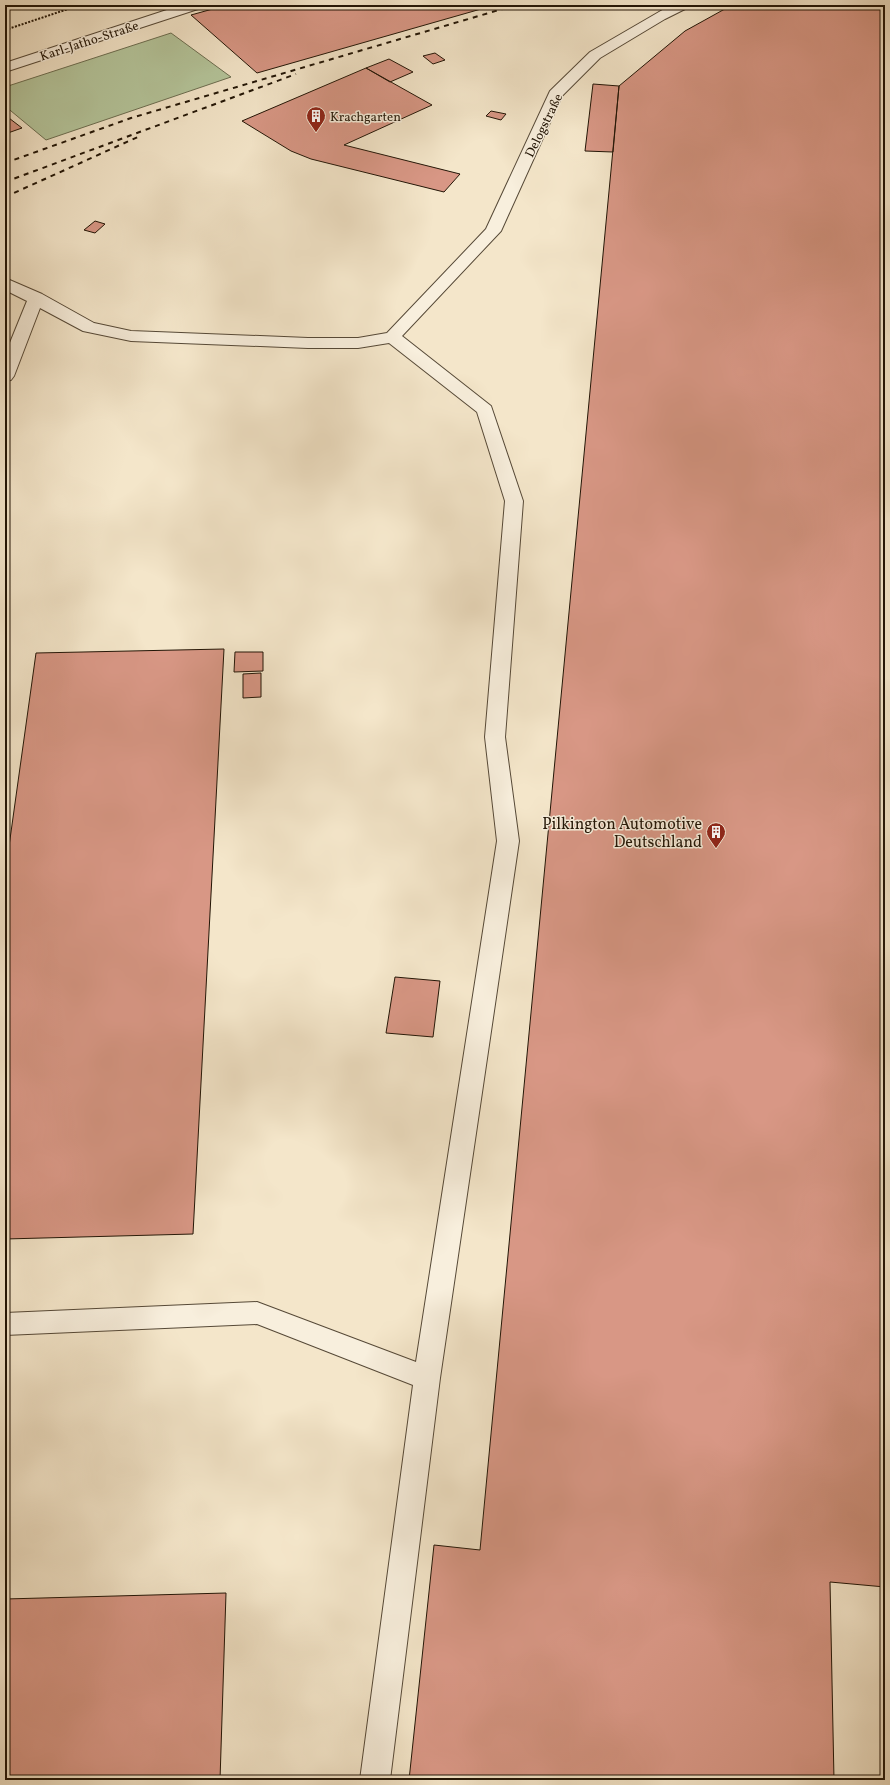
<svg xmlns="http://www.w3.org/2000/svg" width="890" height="1785" viewBox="0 0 890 1785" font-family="Vollkorn,serif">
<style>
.green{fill:#b5c69c;stroke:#6c6e51}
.building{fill:#d89785;stroke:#221506}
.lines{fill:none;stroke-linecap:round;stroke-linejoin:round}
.minor-casing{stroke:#564937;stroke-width:2}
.path{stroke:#221506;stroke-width:2;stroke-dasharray:2 1.5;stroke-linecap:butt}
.minor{fill:#f8efdd;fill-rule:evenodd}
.rail{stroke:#221506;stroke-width:2;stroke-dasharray:5 5;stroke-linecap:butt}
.labels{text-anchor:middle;stroke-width:3;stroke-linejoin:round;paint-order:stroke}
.far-street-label{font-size:13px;fill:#221506;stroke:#f8efdd}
.far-poi-label{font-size:13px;fill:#221506;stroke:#f8efdd;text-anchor:start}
.poi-label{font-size:16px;fill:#221506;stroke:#f8efdd;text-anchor:end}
</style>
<rect width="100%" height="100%" fill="#f4e6ca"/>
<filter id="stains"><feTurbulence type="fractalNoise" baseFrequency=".005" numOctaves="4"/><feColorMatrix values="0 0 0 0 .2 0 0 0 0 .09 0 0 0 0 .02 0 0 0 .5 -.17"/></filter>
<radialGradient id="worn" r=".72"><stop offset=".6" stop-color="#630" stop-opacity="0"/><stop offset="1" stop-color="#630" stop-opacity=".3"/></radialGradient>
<path class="green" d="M171 33 231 77 46 140 5 106V87Z"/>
<path class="building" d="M227 5H495L257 73 191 15Z
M732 5H801L885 9V1587L830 1582 834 1780H409L434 1545 480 1550 619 86 685 31Z
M435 53 445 60 433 64 423 56Z
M389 59 413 72 390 82 366 68Z
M366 68 432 105 344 145 460 174 444 192 311 159 291 151 242 121Z
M593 84 619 86 613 152 585 151Z
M491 111 506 114 501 120 486 116Z
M5 115 22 128 5 134Z
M95 221 105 224 95 233 84 230Z
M224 649 193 1234 5 1239V875L36 653Z
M235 652H263V671L234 672Z
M261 673V697L243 698V674Z
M395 977 440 981 433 1037 386 1033Z
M226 1593 220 1780H5V1599Z"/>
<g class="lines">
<defs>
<path id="minor" d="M182 5H203L201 8 5 72V63Z
M671 5H689L687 8 665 19 600 58 562 96 501 231 402 336 491 406 523 501 505 737 519 841 440 1378 390 1780H360L413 1385 257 1324 5 1335V1313L257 1302 416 1362 497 841 485 737 505 501 477 412 389 343 358 348H308L131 341 83 331 40 308 14 376 11 380 5 381V355L27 301 5 290V278L42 294 94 323 131 331 308 338H358L387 333 486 229 550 91 590 52Z"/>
</defs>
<use href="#minor" class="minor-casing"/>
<path class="path" d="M5 30 80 5"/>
<use href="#minor" class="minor"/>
<path class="rail" d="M877 8 878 5
M5 163 131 118 516 5
M5 182 296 74
M5 197 140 136"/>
</g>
<defs>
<symbol id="building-pin" viewBox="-11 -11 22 30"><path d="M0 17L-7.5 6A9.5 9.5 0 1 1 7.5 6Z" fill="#8f2418" stroke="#f8efdd"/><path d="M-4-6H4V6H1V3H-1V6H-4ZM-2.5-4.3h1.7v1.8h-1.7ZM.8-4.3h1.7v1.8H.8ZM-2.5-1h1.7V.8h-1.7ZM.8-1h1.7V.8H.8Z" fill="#fff"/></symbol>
</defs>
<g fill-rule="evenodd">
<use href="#building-pin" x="305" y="105" width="22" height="30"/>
<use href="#building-pin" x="705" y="821" width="22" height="30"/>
</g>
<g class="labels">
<g class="far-street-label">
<text transform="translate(89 40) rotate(-18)" y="5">Karl-Jatho-Straße</text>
<text transform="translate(543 125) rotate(-64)" y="5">Delogstraße</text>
</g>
<g class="far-poi-label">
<text x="330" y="121">Krachgarten</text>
</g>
<g class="poi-label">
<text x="702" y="829">Pilkington Automotive<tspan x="702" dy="18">Deutschland</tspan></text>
</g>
</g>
<rect width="890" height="1785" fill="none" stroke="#f4e6ca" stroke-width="20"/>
<rect x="6" y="6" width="878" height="1773" fill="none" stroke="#221506" stroke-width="2"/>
<rect x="10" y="10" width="870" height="1765" fill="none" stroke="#221506"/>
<rect width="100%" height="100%" filter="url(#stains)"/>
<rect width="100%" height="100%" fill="url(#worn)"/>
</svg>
